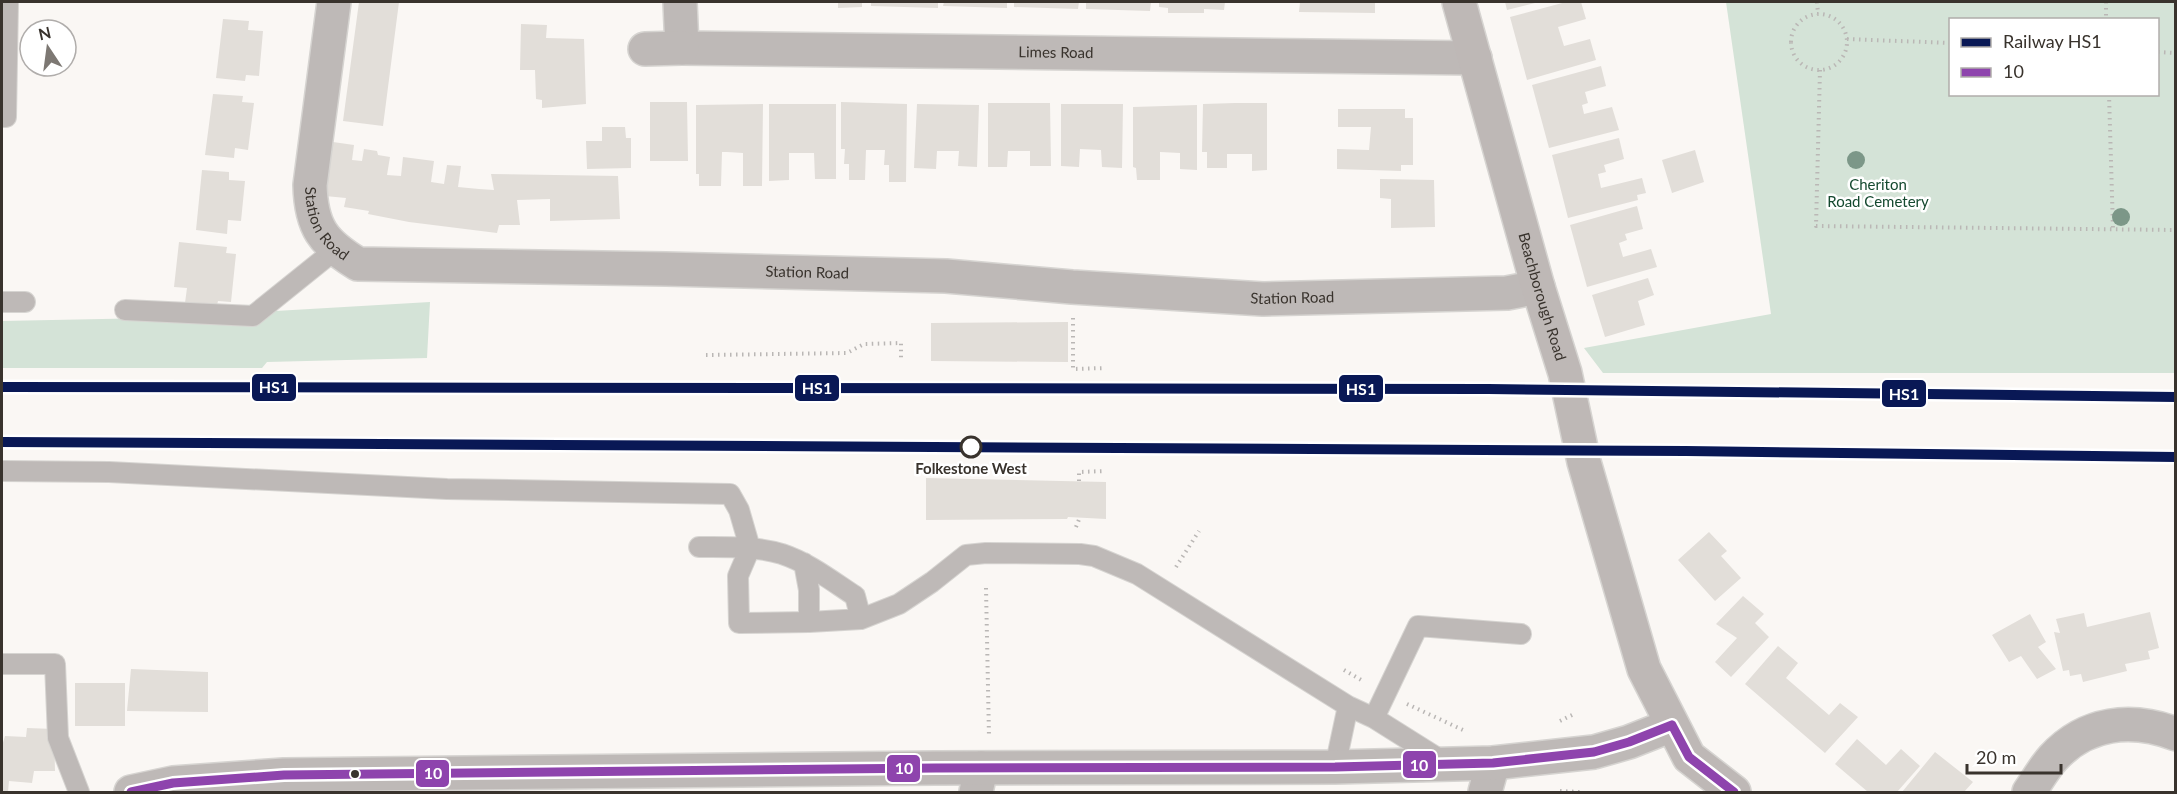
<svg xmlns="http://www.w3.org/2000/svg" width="2177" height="794" viewBox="0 0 2177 794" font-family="Lato,sans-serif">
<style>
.green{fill:#d4e3d7;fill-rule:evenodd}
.building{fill:#e2ded9}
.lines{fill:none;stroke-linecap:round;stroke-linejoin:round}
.service-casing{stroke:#d6d4d1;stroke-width:22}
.minor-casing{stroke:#d6d4d1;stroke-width:36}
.tertiary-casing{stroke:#d6d4d1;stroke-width:36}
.secondary-casing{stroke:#d6d4d1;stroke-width:36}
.path{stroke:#bab7b5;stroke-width:4;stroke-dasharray:1.5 4.5;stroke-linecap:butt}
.service{stroke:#beb9b7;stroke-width:20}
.minor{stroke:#beb9b7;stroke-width:33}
.tertiary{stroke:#beb9b7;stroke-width:33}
.secondary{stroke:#beb8b6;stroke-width:33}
.bus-1-casing{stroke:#fff;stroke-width:14}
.bus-1{stroke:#8e44ad;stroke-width:9}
.rail-1-casing{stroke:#fff;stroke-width:15}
.rail-1{stroke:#091855;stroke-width:10}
.tree{fill:#7c9788}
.stop-dot{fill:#fff;stroke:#39332d;stroke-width:3}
.bus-dot{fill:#39332d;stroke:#fff;stroke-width:2}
.labels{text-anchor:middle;stroke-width:5;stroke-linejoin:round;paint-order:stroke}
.street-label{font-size:15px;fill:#39332d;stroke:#fff}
.park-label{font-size:15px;fill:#14492f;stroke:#fff}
.stop-label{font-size:15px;font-weight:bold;fill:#39332d;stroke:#fff}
.line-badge{stroke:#fff;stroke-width:2}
.badge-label{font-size:16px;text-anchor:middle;font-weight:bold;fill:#fff}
</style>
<rect width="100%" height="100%" fill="#faf7f4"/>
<path class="green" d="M1726 2H2175V373H1603L1584 348 1771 314ZM1950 20H2158V94H1950Z
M430 302 427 358 267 362 262 368H2V321L152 318Z"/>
<path class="building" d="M359 2H399L383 126 343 121Z
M838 2H862V7L838 8Z
M871 2H938V8L871 6Z
M944 2H1007V8L943 6Z
M1014 2H1079L1078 9 1014 7Z
M1086 2H1151L1150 11 1086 9Z
M1159 2H1225L1224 10 1204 9V13H1168V8L1159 7Z
M1300 2H1375V13L1299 12Z
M1505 2H1539L1507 10Z
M1566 2H1581L1586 19 1558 27 1564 46 1590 39 1596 60 1527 80 1510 17Z
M223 19 249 21 248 30 263 31 259 76 246 75 245 81 216 78Z
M521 24 547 25 546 38 584 39 586 104 542 108V100L536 99 535 70H520Z
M1601 66 1606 86 1585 92 1588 103 1582 105 1584 114 1612 107 1619 130 1549 148 1532 85Z
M213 94 243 96 242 102 254 103 248 150 235 148 234 158 205 155Z
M650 102H687L688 161H650Z
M841 102 907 104 906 182H889V165H884L885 150H866L865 180H849V164H844L845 149H841Z
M988 103H1050L1051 166H1030V151H1008L1007 167H988Z
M1235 103H1267V170L1252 171V154H1227V168H1207V152H1202L1203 104Z
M763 104 762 186H743V153L727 152H722L721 186H699V174H696V105Z
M769 104H836V179H815L814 153H789V180L769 181Z
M917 104 979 105 977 167 958 166 959 151H937L936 169 914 168Z
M1061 104H1123L1122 168 1102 167 1101 150 1080 149 1079 167 1061 166Z
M1197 105V170L1180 169V153L1160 152V180H1137L1136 168 1133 167V107Z
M1338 109H1405V118H1413V165H1401V171L1337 169V149L1369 150 1371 127H1338Z
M602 127H625L626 138H631V168L587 169 586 141H602Z
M1619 138 1624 159 1604 165 1606 172 1598 174 1601 188 1642 178 1646 193 1637 195 1638 200 1568 218 1552 155Z
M333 142 354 145 352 160 362 161 364 149 377 151 378 155 390 157 387 175 401 176 403 157 434 161 431 182 444 184 447 165 461 166 458 187 479 189 494 190 491 174 618 176 620 219 550 221V199L517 200 520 225H499L497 233 409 222 368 214 369 211 344 207 346 198 325 196Z
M1695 150 1704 182 1672 193 1662 160Z
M202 170 229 172V180L245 181 241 221 228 220 227 234 196 230Z
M1380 179 1434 180 1435 227 1391 228V199L1380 198Z
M1637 206 1643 229 1625 234 1627 240 1619 243 1623 257 1651 249 1657 267 1587 287 1570 225Z
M179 242 227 247 226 253 236 254 231 302 218 301 217 305 185 303 187 288 174 287Z
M1648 278 1654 295 1638 301 1645 325 1605 337 1592 295Z
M1068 322V362L931 361V323Z
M926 478 1106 482V519L1068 517 1067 519 926 520Z
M1709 532 1727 551 1721 556 1741 578 1715 601 1678 560Z
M1743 596 1764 614 1755 623 1769 637 1731 677 1715 662 1737 638 1716 624Z
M2150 612 2159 648 2148 651 2150 659 2125 664 2127 671 2083 682 2081 674 2070 676 2069 670 2063 671 2054 632 2060 633 2056 619 2084 613 2087 627Z
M2030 614 2046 642 2038 647 2056 669 2037 679 2021 656 2009 662 1992 635Z
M1778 646 1798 663 1786 678 1829 715 1840 703 1858 717 1825 753 1745 684Z
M131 669 208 672V712L127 711Z
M75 683H125V726H75Z
M27 728 54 729 55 771H34L32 783 9 781 8 792 2 791V746L5 736 26 737Z
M1857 739 1886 765 1901 749 1920 766 1897 792H1868L1835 764Z
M1935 752 1973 782 1964 792H1902Z"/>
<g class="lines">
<defs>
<path id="service" d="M2 117H6L8 2
M2 302H25
M125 310 253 316 335 250
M2 471 109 472 447 489 730 494 739 510 750 548 738 576 739 623 809 622 861 619 899 604 932 582 966 555 986 553 1080 554 1094 556 1137 574 1348 706 1374 718 1444 762
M699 547C727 547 756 546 782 554 809 563 832 581 855 596L861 619
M804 563 809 590V622
M2 664H55L58 738 79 792
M1374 718 1418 626 1521 634
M1335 767 1348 706"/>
<g id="minor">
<path id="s1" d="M334 2 310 185C311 227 323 243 358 264L666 269 946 276 1072 287 1263 299 1507 293 1538 287"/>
<path id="s2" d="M680 2 682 48 1475 58"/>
<path d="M645 49 682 48"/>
<path d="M976 792 981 768"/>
<path d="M1485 792 1493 763"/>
<path d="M2029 792C2037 781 2044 768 2053 758 2086 722 2131 717 2176 734"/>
</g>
<path id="tertiary" d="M131 792 173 783 284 775 935 768 1335 767 1493 763 1594 752 1629 742 1672 725"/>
<g id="secondary">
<path id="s3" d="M1459 2 1538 287 1565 373 1584 462 1644 669 1689 757 1734 792"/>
</g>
</defs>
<use href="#service" class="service-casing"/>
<use href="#minor" class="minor-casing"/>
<use href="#tertiary" class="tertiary-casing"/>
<use href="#secondary" class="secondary-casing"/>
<path class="path" d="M1817 2 1818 14
M2106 2V20
M1791 42a28 28 0 1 1 56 0a28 28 0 1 1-56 0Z
M1847 39 1950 43
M2158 52 2176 53
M1820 70 1816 226 2176 230
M2109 94 2113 229
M1073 318V369L1106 368
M706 355 847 353 864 344 901 343V360
M1079 481V472L1105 471
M1076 527 1080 517
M1176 567 1199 531
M986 588 989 737
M1344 670 1363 681
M1407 704 1463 730
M1560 721 1574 714
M1560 791 1580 792"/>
<use href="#service" class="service"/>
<use href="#minor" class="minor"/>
<use href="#tertiary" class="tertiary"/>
<use href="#secondary" class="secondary"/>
<defs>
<path id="bus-1" d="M1672 725 1689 757 1734 792
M131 792 173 783 284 775 935 768 1335 767 1493 763 1594 752 1629 742 1672 725"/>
</defs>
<use href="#bus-1" class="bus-1-casing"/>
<use href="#bus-1" class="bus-1"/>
<defs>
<path id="rail-1" d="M2 387 1488 389 2176 397
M2 442 1686 451 2176 457"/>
</defs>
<use href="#rail-1" class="rail-1-casing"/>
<use href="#rail-1" class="rail-1"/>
</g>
<g class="tree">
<circle cx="1856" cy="160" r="9"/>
<circle cx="2121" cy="217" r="9"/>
</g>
<circle class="stop-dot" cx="971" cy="447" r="10"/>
<circle class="bus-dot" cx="355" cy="774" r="5"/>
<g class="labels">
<g class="street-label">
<text dy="5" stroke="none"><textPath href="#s2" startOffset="420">Limes Road</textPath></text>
<text dy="5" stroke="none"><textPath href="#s1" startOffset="228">Station Road</textPath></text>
<text dy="5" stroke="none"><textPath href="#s1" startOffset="732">Station Road</textPath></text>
<text dy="5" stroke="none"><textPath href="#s3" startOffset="306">Beachborough Road</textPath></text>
<text dy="5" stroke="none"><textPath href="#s1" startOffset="1218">Station Road</textPath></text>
</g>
<g class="park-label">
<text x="1878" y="190">Cheriton<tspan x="1878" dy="17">Road Cemetery</tspan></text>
</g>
<g class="stop-label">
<text x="971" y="474">Folkestone West</text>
</g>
</g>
<g class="line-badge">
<rect x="251" y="373" width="46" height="29" rx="6" fill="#091855"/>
<rect x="794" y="374" width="46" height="28" rx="6" fill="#091855"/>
<rect x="1338" y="374" width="46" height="29" rx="6" fill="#091855"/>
<rect x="1881" y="379" width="46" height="29" rx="6" fill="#091855"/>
<rect x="1402" y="750" width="35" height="29" rx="6" fill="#8e44ad"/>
<rect x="886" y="754" width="35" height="29" rx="6" fill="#8e44ad"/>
<rect x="415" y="759" width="35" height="29" rx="6" fill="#8e44ad"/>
</g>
<g class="badge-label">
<text x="274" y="393">HS1</text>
<text x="817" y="394">HS1</text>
<text x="1361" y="395">HS1</text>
<text x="1904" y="400">HS1</text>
<text x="1419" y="771">10</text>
<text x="904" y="774">10</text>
<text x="433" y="779">10</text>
</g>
<rect width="2177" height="794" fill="none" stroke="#39332d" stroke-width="6"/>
<rect x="1949" y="18" width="210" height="78" fill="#ffffff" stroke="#b0adab" stroke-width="1.5"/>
<rect x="1961" y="38" width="30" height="9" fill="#091855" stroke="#b0adab" stroke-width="1.5"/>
<text x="2003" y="48" font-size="18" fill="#39332d">Railway HS1</text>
<rect x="1961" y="68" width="30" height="9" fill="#8e44ad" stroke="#b0adab" stroke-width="1.5"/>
<text x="2003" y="78" font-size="18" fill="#39332d">10</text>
<g transform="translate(48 48) rotate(347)"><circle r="28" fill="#ffffff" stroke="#b0adab" stroke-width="1.5"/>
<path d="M0-4.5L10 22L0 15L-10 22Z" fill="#7d7873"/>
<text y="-9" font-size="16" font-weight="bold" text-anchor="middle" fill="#39332d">N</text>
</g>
<path d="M1967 764v9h94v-9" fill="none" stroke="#39332d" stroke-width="3"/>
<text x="1976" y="764" font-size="18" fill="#39332d" stroke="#ffffff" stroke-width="4.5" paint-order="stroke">20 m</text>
</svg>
